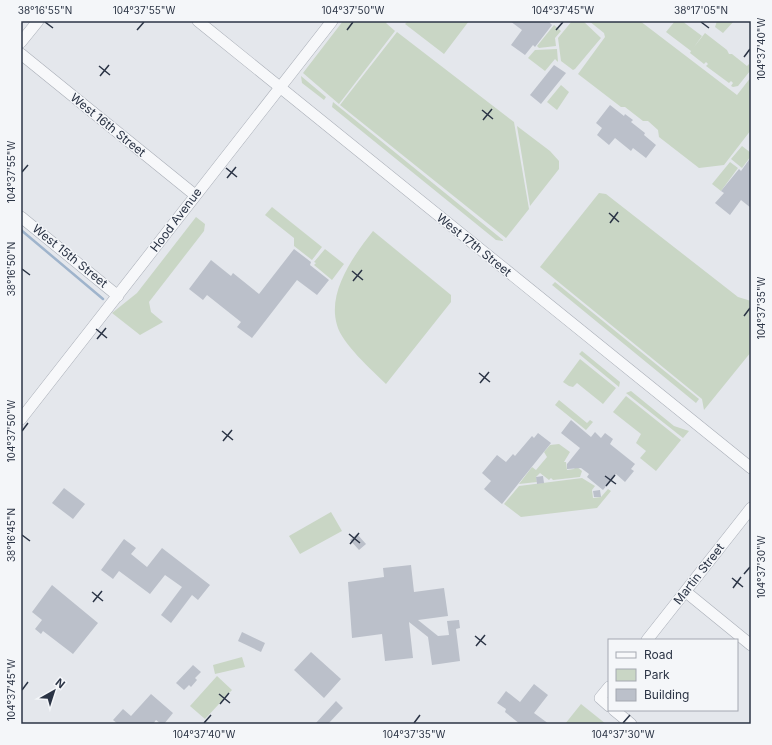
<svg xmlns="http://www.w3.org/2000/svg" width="772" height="745" viewBox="0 0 772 745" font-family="Inter,sans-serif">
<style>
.green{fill:#c9d6c5}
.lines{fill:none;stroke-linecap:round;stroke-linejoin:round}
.stream{stroke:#9fb4cc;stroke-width:2.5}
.building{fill:#bbc0ca}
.minor-casing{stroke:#a9aeb7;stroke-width:12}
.minor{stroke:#f7f8fa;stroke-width:11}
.ticks{fill:none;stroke:#2b3445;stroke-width:1.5}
.labels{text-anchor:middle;stroke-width:3;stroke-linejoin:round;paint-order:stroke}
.street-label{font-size:12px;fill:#2b3445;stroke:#f4f6f9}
.neatline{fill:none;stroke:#2b3445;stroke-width:1.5}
.ticks-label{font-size:10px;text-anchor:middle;fill:#2b3445}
</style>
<rect width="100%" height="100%" fill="#e4e7ec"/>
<path class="green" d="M343 21H388L386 23 395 31 339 104 303 73Z
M406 21H469L444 54 405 24 407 22Z
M572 21H583L601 38 575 69 573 70 561 61 558 38Z
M589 21H640L737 95 751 77V130L724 165 699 168 659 137 658 130 648 121H643L625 107H621L578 74 605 37 604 33Z
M675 21H682L702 36 694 47 705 33 727 50 729 54H732L747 66 749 64 750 71 738 86 733 87 731 86 733 83 731 81 729 83 706 66 708 64 706 62 704 64 690 53 691 51 666 32Z
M717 21H734L723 33 715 27Z
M554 25 561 31 555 38 556 46 539 48 537 46Z
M397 32 514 122 529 209 506 238 340 105Z
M557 49 558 62 555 59 545 71 528 58 535 50Z
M301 76 326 97 324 100 302 83Z
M561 85 569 92 557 110 547 102Z
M333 102 503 240V241L496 240 332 107Z
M517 126 550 151 559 161V169L530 206Z
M742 146 751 153V156L742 168 731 159Z
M730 162 738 168 721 191 712 184Z
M599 193 606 194 738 297 751 301V352L704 410 702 399 540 267Z
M272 207 322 247 312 260 294 246V238L265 215Z
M196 217 205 224 204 231 149 302 151 312 163 322 140 335 112 313 137 293Z
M373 231 451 295V302L386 384C372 370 342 344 337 325 327 292 354 255 373 231Z
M325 249 344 264 332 280 314 265 316 263 314 262Z
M555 282 699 399 696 403 552 285Z
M582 351 620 382 619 387 579 354Z
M580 359 616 388 603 404 577 383 573 387 569 386 563 382Z
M631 391 674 426 689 431 683 438 626 393Z
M626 396 681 440 656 471 640 458 646 451 636 443 641 434 613 412Z
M559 400 587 423 590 420 593 422 586 430 555 405Z
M559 444 570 452 564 462H566L567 470 574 469 576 466 582 471 580 477 553 480 551 478 549 480 540 473 536 477 537 482 519 484 532 467 536 470 547 457 544 452 550 445Z
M582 478 595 486 592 490 593 498 601 497 608 489 611 491 597 508 521 517 504 504 519 486Z
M331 512 342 531 300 554 289 536Z
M242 657 245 667 215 674 213 665Z
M217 676 232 690 205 719 190 706Z
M581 704 606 724H565Z"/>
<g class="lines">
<path class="stream" d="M21 230 103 299"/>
</g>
<path class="building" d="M510 21H548L552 25 535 47 533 45 525 55 511 45 522 30Z
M554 65 566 73 541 104 530 95Z
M610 105 624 116 625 114 633 120 631 122 645 133 644 135 656 145 646 158 633 148 631 151 615 138 609 145 597 135 602 128 596 123Z
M751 157V208L741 200 730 215 715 203 724 193 721 191 739 169 741 171Z
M294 249 311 262 310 265 329 280 317 295 297 280 252 338 237 327 241 322 207 295 203 300 189 289 211 260 231 276 233 273 259 294Z
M571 420 591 437 595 432 601 438 605 433 613 439 610 444 635 464 631 469 634 471 625 482 616 474 603 490 587 477 589 474 581 468 567 469V464L580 448 561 433Z
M538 433 551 443 502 504 484 489 491 481 482 473 497 455 506 462 513 454 515 456 532 436 534 438Z
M543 476 544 483 537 484 536 477Z
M64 488 85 504 73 519 52 503Z
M600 490 601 497H594L593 491Z
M357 534 366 544 359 550 350 540Z
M124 539 136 548 131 554 147 567 162 548 210 585 198 600 192 595 171 623 161 615 182 587 165 575 150 594 119 571 113 579 101 570Z
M411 565 414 592 444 588 448 616 418 620 438 636 449 635 447 621 459 620 460 628 456 629 460 661 432 665 428 637 409 622 413 658 385 661 382 634 352 638 348 582 384 577 383 568Z
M52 585 98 623 73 654 43 631 41 634 35 629 42 620 32 612Z
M242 632 265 643 261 652 238 641Z
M311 652 341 679 324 698 294 670Z
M193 665 201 672 195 678 197 680 191 687 189 685 184 690 176 683Z
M534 684 548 695 534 713 549 724H520L505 712 506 709 497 703 506 691 520 702Z
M151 694 173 713 164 724H161L156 720 153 724H118L113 720 123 709 131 716Z
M336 701 343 708 328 724H315Z"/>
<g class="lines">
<defs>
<path id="minor" d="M198 21 751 468
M21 42 38 21
M21 54 195 195
M21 217 118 296
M21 419 332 21
M686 592 751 645
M647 640 751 508
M609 687 600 698 609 706
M614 710 631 724"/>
</defs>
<use href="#minor" class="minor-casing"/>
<use href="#minor" class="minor"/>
</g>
<path class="ticks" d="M45 22 53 28M701 22 709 28M137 30 144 22M347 30 353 22M556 30 563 22M744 57 750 49M99 66 110 75M100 76 109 65M482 110 493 119M483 120 492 109M226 168 237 177M22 172 28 165M227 178 236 167M609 213 619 222M610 223 618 212M22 269 30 275M352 271 363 280M353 281 362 270M744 316 750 308M96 329 107 338M97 339 106 328M479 373 490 382M480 383 489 372M22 431 28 423M222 431 233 440M223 441 232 430M605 476 616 484M606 486 615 475M349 534 360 543M22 535 30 541M350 544 359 533M744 574 750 567M732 578 743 587M733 588 741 577M92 592 103 601M93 602 102 591M475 636 486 645M476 646 485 635M22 690 28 682M219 694 230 703M220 704 229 693M204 723 211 715M414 723 420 715M623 723 630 715"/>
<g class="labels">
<g class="street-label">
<text transform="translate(108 125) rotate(39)" y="4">West 16th Street</text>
<text transform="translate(176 220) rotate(-53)" y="4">Hood Avenue</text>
<text transform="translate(474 245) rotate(39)" y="4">West 17th Street</text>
<text transform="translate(70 256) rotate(39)" y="4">West 15th Street</text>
<text transform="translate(699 574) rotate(-52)" y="4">Martin Street</text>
</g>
</g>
<rect width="772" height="745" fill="none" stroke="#f4f6f9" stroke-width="44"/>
<rect x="608" y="639" width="130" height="72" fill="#f4f6f9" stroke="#a4a8b1"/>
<rect x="616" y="652" width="20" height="6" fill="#f7f8fa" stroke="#a4a8b1"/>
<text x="644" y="659" font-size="12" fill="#2b3445">Road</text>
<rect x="616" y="669" width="20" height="12" fill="#c9d6c5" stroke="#a4a8b1"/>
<text x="644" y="679" font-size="12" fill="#2b3445">Park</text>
<rect x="616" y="689" width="20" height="12" fill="#bbc0ca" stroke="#a4a8b1"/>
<text x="644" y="699" font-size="12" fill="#2b3445">Building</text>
<g transform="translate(54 691) rotate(39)" stroke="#f4f6f9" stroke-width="3" paint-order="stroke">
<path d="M0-3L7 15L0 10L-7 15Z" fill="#2b3445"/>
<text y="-6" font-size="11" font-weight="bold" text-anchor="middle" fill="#2b3445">N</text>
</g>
<rect x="22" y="22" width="728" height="701" class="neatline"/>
<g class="ticks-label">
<text x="45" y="14">38°16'55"N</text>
<text x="144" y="14">104°37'55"W</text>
<text x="353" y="14">104°37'50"W</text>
<text x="563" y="14">104°37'45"W</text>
<text x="701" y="14">38°17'05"N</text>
<text transform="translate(761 49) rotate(-90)" y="4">104°37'40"W</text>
<text transform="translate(11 172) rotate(-90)" y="4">104°37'55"W</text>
<text transform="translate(11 269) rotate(-90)" y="4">38°16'50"N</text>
<text transform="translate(761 308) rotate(-90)" y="4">104°37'35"W</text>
<text transform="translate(11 431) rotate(-90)" y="4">104°37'50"W</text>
<text transform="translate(11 535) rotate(-90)" y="4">38°16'45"N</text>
<text transform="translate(761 567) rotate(-90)" y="4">104°37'30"W</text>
<text transform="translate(11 690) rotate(-90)" y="4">104°37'45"W</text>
<text x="204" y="738">104°37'40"W</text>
<text x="414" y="738">104°37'35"W</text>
<text x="623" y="738">104°37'30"W</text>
</g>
</svg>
